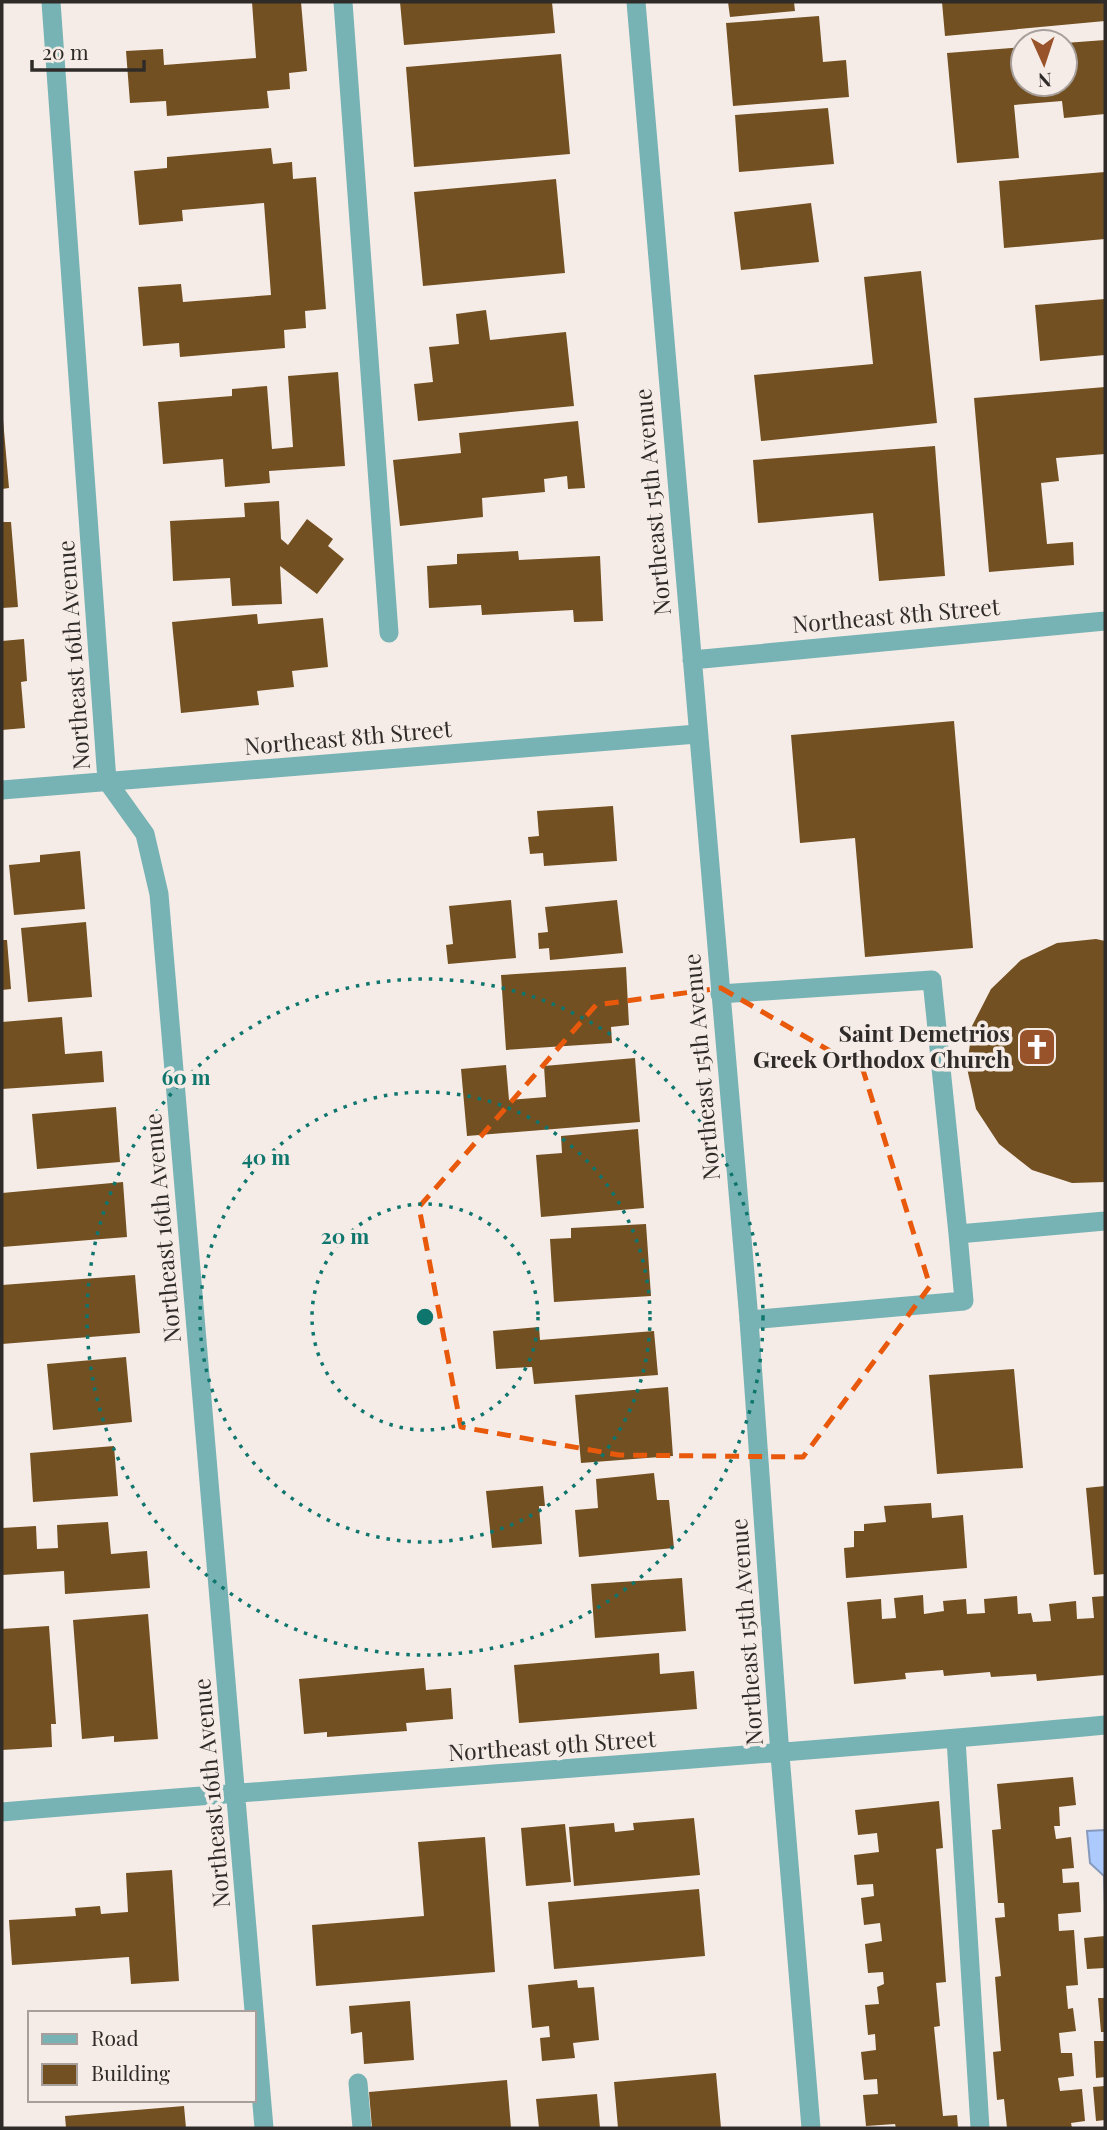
<svg xmlns="http://www.w3.org/2000/svg" width="1107" height="2130" viewBox="0 0 1107 2130" font-family="'Playfair Display',serif">
<style>
.water{fill:#accafd;stroke:#869abd;stroke-width:2}
.building{fill:#735021}
.lines{fill:none;stroke-linecap:round;stroke-linejoin:round}
.service{stroke:#77b3b4;stroke-width:19}
.minor{stroke:#77b3b4;stroke-width:19}
.marked{fill:none;stroke:#e8590c;stroke-width:5;stroke-dasharray:14 9;stroke-linejoin:round}
.ring{fill:none;stroke:#0f766e;stroke-width:3.5;stroke-dasharray:3.5 7}
.labels{text-anchor:middle;stroke-width:7;stroke-linejoin:round;paint-order:stroke}
.street-label{font-size:23px;fill:#2f2b29;stroke:#f6ece7}
.poi-label{font-size:23px;font-weight:bold;fill:#2f2b29;stroke:#f6ece7;text-anchor:end}
.centre{fill:#0f766e;stroke:#f6ece7;stroke-width:3.5}
.ring-label{font-size:21px;text-anchor:middle;font-weight:bold;fill:#0f766e;stroke:#f6ece7;stroke-width:7;stroke-linejoin:round;paint-order:stroke}
</style>
<rect width="100%" height="100%" fill="#f6ece7"/>
<path class="water" d="M1105 1830V1904L1104 1876 1090 1863 1087 1831Z"/>
<path class="building" d="M252 2H301L307 71 289 73 290 89 267 91 269 108 167 116 166 101 130 103 126 51 163 49 164 65 256 58Z
M400 2H552L555 33 404 45Z
M728 2H794L795 11 730 17Z
M942 2H1105V21L945 36Z
M819 16 823 62 846 60 849 97 733 106 726 23Z
M1105 40V114L1064 118 1062 101 1014 105 1019 158 957 163 947 53 1023 47V84H1065V43Z
M561 54 570 154 414 167 406 67Z
M828 108 834 164 739 172 735 115Z
M271 148 273 164 292 162 293 179 316 177 326 309 305 311 306 328 284 330 285 348 180 357 179 343 143 346 138 287 181 284 183 302 271 295 264 203 182 210 183 221 139 225 134 171 167 168V157Z
M1105 172V239L1004 248 999 181Z
M556 179 565 273 423 286 414 192Z
M811 203 819 262 741 270 734 212Z
M921 271 937 423 761 441 754 375 873 364 864 277Z
M1105 299V355L1040 361 1035 305Z
M486 310 490 340 566 332 574 406 418 421 414 384 433 382 429 347 459 344 456 314Z
M338 372 345 466 269 471 270 483 225 487 223 459 163 464 158 402 232 396V389L267 386 272 449 293 447 288 376Z
M1105 387V454L1056 458 1059 481 1041 483 1047 544 1073 542 1074 565 989 572 974 398Z
M2 408 9 488 2 489Z
M578 421 585 488 568 489 567 476 544 479 545 492 482 498 483 517 400 526 393 460 461 453 459 433Z
M935 446 945 576 879 581 873 513 758 523 753 460Z
M279 501 281 539 288 545 307 519 333 539 328 546 344 559 317 594 280 566 282 604 232 606 230 578 173 581 170 521 245 517 244 503Z
M2 522H11L18 607 2 608Z
M518 551 519 560 600 556 603 621 574 622 573 610 482 615 481 605 429 608 427 566 457 564V554Z
M257 614 258 624 323 618 328 667 292 671 294 687 257 691 259 705 181 713 172 622Z
M24 639 27 681 21 682 25 728 2 730V641Z
M954 721 973 948 865 957 855 838 800 843 791 735Z
M613 806 617 861 544 866 543 853 530 854 528 837 539 836 537 811Z
M80 851 85 909 14 915 9 865 40 862V855Z
M511 900 516 958 448 964 446 945 453 944 449 906Z
M617 900 623 953 550 960 549 948 539 949 538 933 548 932 545 907Z
M86 922 92 997 28 1002 21 928Z
M1096 939 1105 941V1182L1072 1183 1032 1170 999 1144 976 1109 967 1068 972 1026 991 989 1021 960 1057 943Z
M2 940H7L11 989 2 990Z
M626 967 629 1025 611 1027 612 1043 506 1050 501 975Z
M62 1017 65 1054 102 1051 104 1082 2 1089V1022Z
M635 1058 640 1122 467 1136 461 1069 506 1065 509 1100 546 1097 544 1066Z
M116 1107 120 1162 37 1169 32 1114Z
M638 1129 644 1208 541 1217 536 1155 562 1153 561 1136Z
M123 1182 127 1237 2 1247V1193Z
M646 1224 651 1296 554 1302 550 1239 571 1238V1228Z
M135 1275 140 1333 2 1344V1285Z
M539 1327 540 1340 654 1331 658 1375 534 1384 532 1367 496 1369 493 1331Z
M126 1357 132 1422 53 1430 47 1364Z
M1014 1369 1023 1468 937 1474 929 1375Z
M668 1387 673 1456 581 1463 575 1395Z
M114 1446 118 1496 33 1502 30 1453Z
M654 1473 657 1500H669L674 1548 579 1557 575 1510 598 1508 596 1479Z
M543 1486 545 1506H539L542 1544 492 1548 486 1491Z
M1105 1486V1574L1094 1575 1086 1488Z
M931 1503 932 1518 963 1515 967 1568 846 1578 844 1548 854 1547V1531H864V1524L886 1522 884 1506Z
M108 1522 111 1554 147 1551 150 1588 65 1594 64 1571 2 1575V1528L36 1526 37 1549 58 1548 57 1525Z
M682 1578 686 1631 595 1638 591 1584Z
M923 1595 924 1614 944 1611 943 1601 966 1599 967 1614 985 1613 984 1599 1017 1596 1018 1614 1031 1613 1033 1622 1051 1621 1049 1604 1076 1601 1077 1619 1094 1618 1092 1597 1105 1596V1675L1037 1681 1036 1674 991 1677 990 1672 944 1676 943 1670 905 1673 906 1679 854 1684 847 1602 881 1599 882 1619 896 1618 894 1598Z
M148 1614 158 1739 114 1742V1736L82 1739 73 1620Z
M49 1626 56 1724H51L52 1747 2 1750V1629Z
M659 1653 660 1674 694 1671 697 1709 519 1723 514 1665Z
M424 1668 426 1690 451 1688 453 1719 406 1723 407 1731 327 1737V1732L304 1734 299 1679Z
M1073 1777 1076 1805 1059 1807 1060 1826H1054L1056 1839 1071 1837 1074 1868 1062 1869 1063 1883 1079 1882 1081 1912 1058 1914 1059 1931 1074 1930 1078 1985 1066 1986 1068 2009 1073 2008 1076 2031 1059 2033 1061 2053H1072L1074 2076 1058 2078 1060 2091 1082 2089 1085 2121 1071 2123 1072 2128H1007L1004 2099 997 2100 993 2052 1001 2051 995 1977 1001 1976 995 1918 1005 1917 1004 1903H998L992 1830 1001 1829 997 1784Z
M939 1801 943 1848 936 1849 946 1982 936 1983 940 2026 934 2027 943 2116 957 2115 958 2128H896L895 2124 866 2126 863 2095 878 2094 877 2079 864 2080 861 2052 876 2050 875 2034 868 2035 865 2005 879 2004 877 1987 884 1984 883 1972 868 1973 865 1944 882 1941 880 1923 864 1925 861 1898 874 1896 873 1884 857 1885 854 1855 879 1852 877 1833 858 1835 855 1810Z
M694 1818 700 1875 574 1886 569 1827 614 1823 615 1832 634 1830 633 1823Z
M565 1824 571 1882 526 1886 521 1828Z
M485 1837 495 1972 316 1986 312 1925 424 1916 418 1842Z
M172 1870 179 1981 131 1984 129 1957 12 1965 9 1920 76 1916 75 1908 100 1906 101 1914 128 1912 126 1873Z
M699 1889 705 1956 554 1969 548 1902Z
M1105 1936V1968L1087 1969 1084 1938Z
M577 1980 578 1988 594 1987 599 2040 573 2043 575 2058 542 2061 540 2038 550 2037 549 2026 532 2028 528 1985Z
M1098 1998H1105V2032H1101Z
M410 2001 414 2060 364 2064 362 2032 351 2034 349 2006Z
M1094 2041H1105V2077L1096 2078Z
M716 2073 721 2128H618L614 2082Z
M507 2080 511 2128H372L369 2092Z
M1105 2086V2120L1096 2121 1093 2087Z
M597 2094 600 2128H539L536 2099Z
M184 2106 186 2128H66L65 2116Z"/>
<g class="lines">
<path class="service" d="M343 2 389 633
M720 994 932 980 958 1234 1105 1221
M749 1320 964 1301 958 1234
M358 2083 362 2128"/>
<path class="minor" d="M51 2 107 781 145 834 159 894 264 2128
M636 2 749 1320 780 1755 811 2128
M692 660 1105 621
M2 790 697 734
M956 1739 980 2128
M2 1812C369 1781 738 1759 1105 1725"/>
</g>
<path class="marked" d="M721 988 863 1070 930 1286 803 1457 619 1455 461 1427 419 1207 596 1005Z"/>
<g class="ring">
<circle cx="425" cy="1317" r="113"/>
<circle cx="425" cy="1317" r="225"/>
<circle cx="425" cy="1317" r="338"/>
</g>
<defs>
<symbol id="church-square" viewBox="-11 -11 22 22"><rect x="-9" y="-9" width="18" height="18" rx="4" fill="#99532a" stroke="#f6ece7"/><path d="M-1.2-6h2.4v3.5h3.3v2.4h-3.3V6h-2.4V-.1h-3.3v-2.4h3.3Z" fill="#fff"/></symbol>
</defs>
<g fill-rule="evenodd">
<use href="#church-square" x="1015" y="1025" width="44" height="44"/>
</g>
<g class="labels">
<g class="street-label">
<text transform="translate(653 502) rotate(-95)" y="8">Northeast 15th Avenue</text>
<text transform="translate(896 616) rotate(-5)" y="8">Northeast 8th Street</text>
<text transform="translate(74 655) rotate(-94)" y="8">Northeast 16th Avenue</text>
<text transform="translate(348 738) rotate(-5)" y="8">Northeast 8th Street</text>
<text transform="translate(702 1067) rotate(-95)" y="8">Northeast 15th Avenue</text>
<text transform="translate(163 1228) rotate(-95)" y="8">Northeast 16th Avenue</text>
<text transform="translate(747 1632) rotate(-94)" y="8">Northeast 15th Avenue</text>
<text transform="translate(552 1746) rotate(-4)" y="8">Northeast 9th Street</text>
<text transform="translate(212 1793) rotate(-95)" y="8">Northeast 16th Avenue</text>
</g>
<g class="poi-label">
<text x="1010" y="1042">Saint Demetrios<tspan x="1010" dy="26">Greek Orthodox Church</tspan></text>
</g>
</g>
<circle cx="425" cy="1317" r="10" class="centre"/>
<g class="ring-label">
<text x="186" y="1085">60 m</text>
<text x="266" y="1165">40 m</text>
<text x="345" y="1244">20 m</text>
</g>
<rect width="1107" height="2130" fill="none" stroke="#2f2b29" stroke-width="7"/>
<rect x="28" y="2011" width="228" height="91" fill="#f6ece7" stroke="#a69f9b" stroke-width="2"/>
<rect x="42" y="2034" width="35" height="10" fill="#77b3b4" stroke="#a69f9b" stroke-width="2"/>
<text x="91" y="2046" font-size="21" fill="#2f2b29">Road</text>
<rect x="42" y="2064" width="35" height="21" fill="#735021" stroke="#a69f9b" stroke-width="2"/>
<text x="91" y="2081" font-size="21" fill="#2f2b29">Building</text>
<g transform="translate(1044 63) rotate(177)"><circle r="33" fill="#f6ece7" stroke="#a69f9b" stroke-width="2"/>
<path d="M0-5L12 26L0 18L-12 26Z" fill="#99532a"/>
<text y="-10" font-size="19" font-weight="bold" text-anchor="middle" fill="#2f2b29">N</text>
</g>
<path d="M32 60v10h112v-10" fill="none" stroke="#2f2b29" stroke-width="3.5"/>
<text x="42" y="60" font-size="21" fill="#2f2b29" stroke="#f6ece7" stroke-width="5" paint-order="stroke">20 m</text>
</svg>
